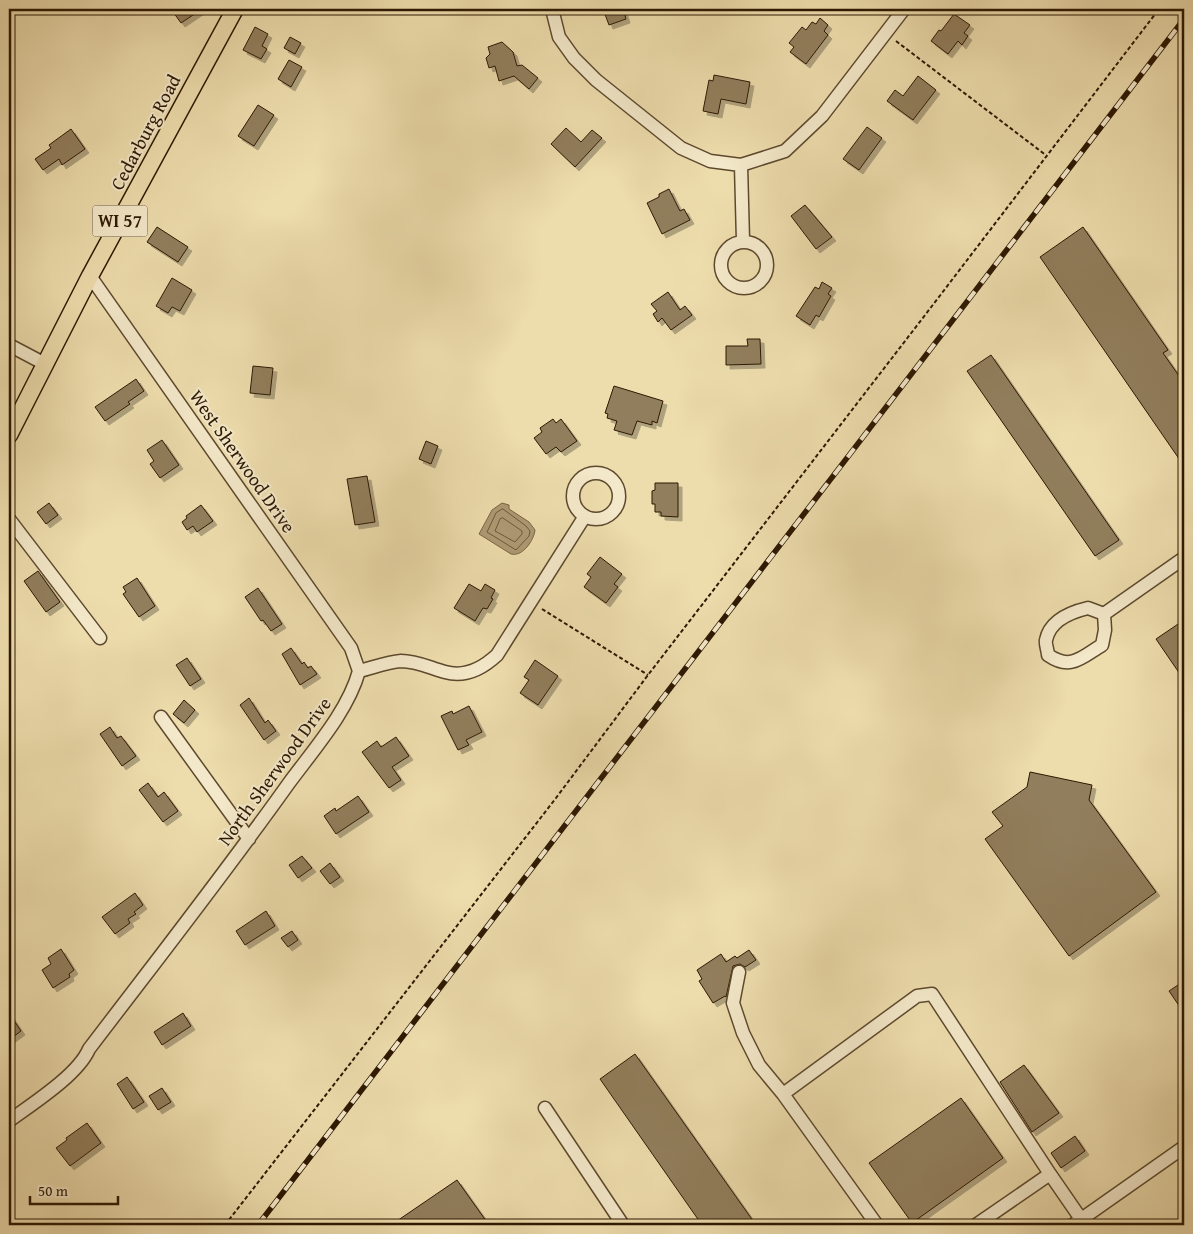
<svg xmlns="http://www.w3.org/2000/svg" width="1193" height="1234" viewBox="0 0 1193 1234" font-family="'Gentium Book Plus',serif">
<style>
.water{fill:#ac9973;stroke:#796546}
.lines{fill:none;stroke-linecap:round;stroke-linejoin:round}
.shore{stroke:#6c583b;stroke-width:1}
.building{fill:#917e5b;stroke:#2d1803;filter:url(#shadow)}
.minor-casing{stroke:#5d492d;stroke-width:15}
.major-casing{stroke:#2d1803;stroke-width:19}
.path{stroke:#2d1803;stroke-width:2;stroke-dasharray:4 2.5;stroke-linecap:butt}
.minor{stroke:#f3e8c9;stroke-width:12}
.major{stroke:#eddcac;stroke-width:16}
.rail-casing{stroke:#2d1803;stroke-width:5.5}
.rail{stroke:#f3e8c9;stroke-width:4;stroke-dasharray:11;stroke-linecap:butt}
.labels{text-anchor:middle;stroke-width:4;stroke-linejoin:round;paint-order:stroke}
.shield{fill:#f3e8c9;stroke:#68563e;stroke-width:1}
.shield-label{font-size:18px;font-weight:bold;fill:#2d1803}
.street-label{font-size:19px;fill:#2d1803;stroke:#f3e8c9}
</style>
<defs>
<filter id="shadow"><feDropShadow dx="4" dy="4" stdDeviation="0" flood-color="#0004"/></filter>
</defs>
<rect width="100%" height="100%" fill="#eddcac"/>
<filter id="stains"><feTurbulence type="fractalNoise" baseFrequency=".004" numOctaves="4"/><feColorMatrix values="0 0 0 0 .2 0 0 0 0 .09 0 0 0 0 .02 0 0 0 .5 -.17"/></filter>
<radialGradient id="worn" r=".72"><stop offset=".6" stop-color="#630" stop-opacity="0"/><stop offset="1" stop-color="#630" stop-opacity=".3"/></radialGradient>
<path class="water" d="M502 503 509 505V509L529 522 535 530C534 540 523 557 511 554L479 534 492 510Z"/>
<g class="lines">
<path class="shore" d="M503 509 526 526 530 531 529 536 516 550 487 532 496 513Z
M503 518 522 531V534L515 542 495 531 500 519Z"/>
</g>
<path class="building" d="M171 9H202L181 23Z
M603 9H623L626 19 609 25Z
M954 14 970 25 964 33 968 36 962 45 958 41 948 54 931 41 939 30 941 31Z
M820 18 828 25 824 31 828 35 806 64 790 52 794 47 789 43 802 27 806 30 812 22 816 24Z
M255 27 268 34 262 46 267 49 261 59 243 50Z
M290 37 301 43 295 54 284 48Z
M502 42 513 52 517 66 522 65 538 78 529 89 514 76 499 81 495 66 489 68 486 58 490 54 488 47Z
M289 60 302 67 291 87 278 79Z
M714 75 750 82 746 104 721 99 718 114 703 111 709 80 713 81Z
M918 76 936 90 913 120 887 101 895 90 903 96Z
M258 105 274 115 254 146 238 136Z
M867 127 882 138 859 170 843 159Z
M566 128 581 142 592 130 602 138 575 167 551 144Z
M71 129 85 149 62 165 59 159 43 170 35 159 51 148 49 145Z
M669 189 680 211 684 209 690 220 662 234 647 203 659 197V194Z
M805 205 832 237 816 249 791 216Z
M157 227 188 247 178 262 147 242Z
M1083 227 1168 350 1163 353 1184 383V466L1040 257Z
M172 278 192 290 180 311 172 307 168 313 156 306Z
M822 282 832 288 828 294 831 296 819 317 816 315 810 325 796 316 815 287 819 289Z
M668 292 680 310 685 306 692 315 671 330 662 318 658 322 653 314 657 311 651 304Z
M747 339H760L761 364 726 365V346H748Z
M991 355 1119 540 1095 556 967 371Z
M253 366 273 368 270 395 250 393Z
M136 379 144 391 128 402 130 404 105 421 95 407Z
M614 386 663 401 657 423 652 421V425L637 421 632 435 614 430 617 421 607 418 608 414 605 413Z
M553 419 556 423 561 419 577 441 561 452 556 447 546 454 534 438 542 432 540 428Z
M162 440 179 465 160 478 150 464 154 461 147 450Z
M426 441 438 446 431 464 419 459Z
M367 476 375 522 355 525 347 479Z
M655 483H678V517L661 516V512H655V504H652V491L655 490Z
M49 503 58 515 46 524 37 512Z
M201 505 213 521 197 532 193 526 187 530 182 522 187 518 186 516Z
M600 557 622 574 614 584 618 587 606 603 584 587 591 577 587 574Z
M38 571 60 602 46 612 24 581Z
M137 578 155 606 139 617 123 594 126 592 123 587Z
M469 584 481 591 485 584 495 590 491 598 493 599 487 609 483 608 475 621 454 608Z
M258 588 282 624 271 631 263 620 261 621 245 597Z
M1184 620V680L1156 639Z
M291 648 302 664 304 662 308 668 311 666 317 674 300 685 282 654Z
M187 658 201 679 190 686 176 665Z
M535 660 558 676 538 705 520 693 529 680 524 677Z
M249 698 265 723 268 720 276 731 264 740 240 705Z
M184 700 195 710 184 723 173 714Z
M469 706 482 732 466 740 469 745 458 750 441 716 452 711 453 714Z
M110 727 117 738 121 736 136 756 122 766 100 734Z
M396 737 409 756 392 767 401 780 389 788 362 752 377 741 381 747Z
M1030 772 1092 785 1089 800 1156 892 1069 956 985 839 1003 826 992 812 1027 787Z
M148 783 158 797 164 792 178 811 163 822 139 790Z
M358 796 369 812 336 834 324 816 335 808 336 811Z
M302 856 312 868 298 878 289 865Z
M330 863 340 877 330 884 320 871Z
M135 893 143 905 134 912 136 914 128 919 130 923 115 934 102 917Z
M266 911 275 926 245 945 236 931Z
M292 931 298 940 288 947 281 938Z
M61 949 74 970 69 974 70 977 53 988 42 970 51 964 48 958Z
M749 950 756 960 745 967 740 964 733 966 726 997 725 996 713 1003 699 981 702 979 697 970 721 954 726 962 735 956 737 958Z
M1184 981V1013L1169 991Z
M9 1013 21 1031 9 1040Z
M183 1013 191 1026 162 1045 154 1032Z
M635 1054 756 1225H702L600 1079Z
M1024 1065 1059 1113 1032 1132 1000 1082Z
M127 1077 144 1102 133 1109 117 1084Z
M162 1088 171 1102 158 1110 149 1096Z
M961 1098 1003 1158 912 1223 869 1163Z
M87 1123 101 1143 70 1166 56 1148 67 1140 66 1138Z
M1075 1136 1085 1151 1061 1168 1051 1153Z
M457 1180 489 1225H391Z"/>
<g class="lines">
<defs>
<path id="minor" d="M552 9 559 37 574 58 596 80 681 148 710 161 741 165 785 151 822 116 904 9
M741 165 743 241
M721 265a23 23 0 1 1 46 0a23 23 0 1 1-46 0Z
M90 276 351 648 359 671
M9 345 45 364
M573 496a23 23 0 1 1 46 0a23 23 0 1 1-46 0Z
M9 519 100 638
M1088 608 1104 614 1105 630 1102 645C1082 657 1071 671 1048 655 1048 651 1045 644 1046 640 1050 620 1071 612 1088 608Z
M1104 614 1184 558
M161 717 249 839
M739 972 733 1003 743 1033 759 1065 783 1094 877 1225
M783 1094 917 996 932 994 1050 1174 976 1225
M545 1108 623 1225
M9 1121C32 1104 78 1075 89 1049 156 961 225 873 289 783 314 749 348 711 359 671 372 668 387 662 401 661 417 661 430 668 445 672 466 678 483 668 497 655L585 516
M1050 1174 1081 1219
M1073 1225 1184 1147"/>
<path id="major" d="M9 435 90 276 235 9"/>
</defs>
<use href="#minor" class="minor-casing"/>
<use href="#major" class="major-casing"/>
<path class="path" d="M896 41 1047 156
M542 609 648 675
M225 1225 556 798 648 675 932 306 1159 9"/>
<use href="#minor" class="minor"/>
<use href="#major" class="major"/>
<defs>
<path id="rail" d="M258 1225 1184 19"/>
</defs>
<use href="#rail" class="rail-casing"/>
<use href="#rail" class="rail"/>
</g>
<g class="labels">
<rect class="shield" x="92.5" y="205.5" width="55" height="31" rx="4"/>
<g class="shield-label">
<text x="120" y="227">WI 57</text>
</g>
<g class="street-label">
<text transform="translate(145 132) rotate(-62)" y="7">Cedarburg Road</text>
<text transform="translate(243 461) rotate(55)" y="7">West Sherwood Drive</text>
<text transform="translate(274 771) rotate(-54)" y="7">North Sherwood Drive</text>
</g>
</g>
<rect width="1193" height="1234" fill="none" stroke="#eddcac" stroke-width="30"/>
<rect x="10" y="10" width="1173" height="1214" fill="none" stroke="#2d1803" stroke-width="2.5"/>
<rect x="15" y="15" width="1163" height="1204" fill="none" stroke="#2d1803"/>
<path d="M30 1196v8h88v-8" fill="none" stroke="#2d1803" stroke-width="2.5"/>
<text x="38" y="1196" font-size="15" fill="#2d1803" stroke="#f3e8c9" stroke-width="4" paint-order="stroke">50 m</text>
<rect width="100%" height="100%" filter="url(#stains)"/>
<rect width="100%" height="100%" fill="url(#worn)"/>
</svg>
